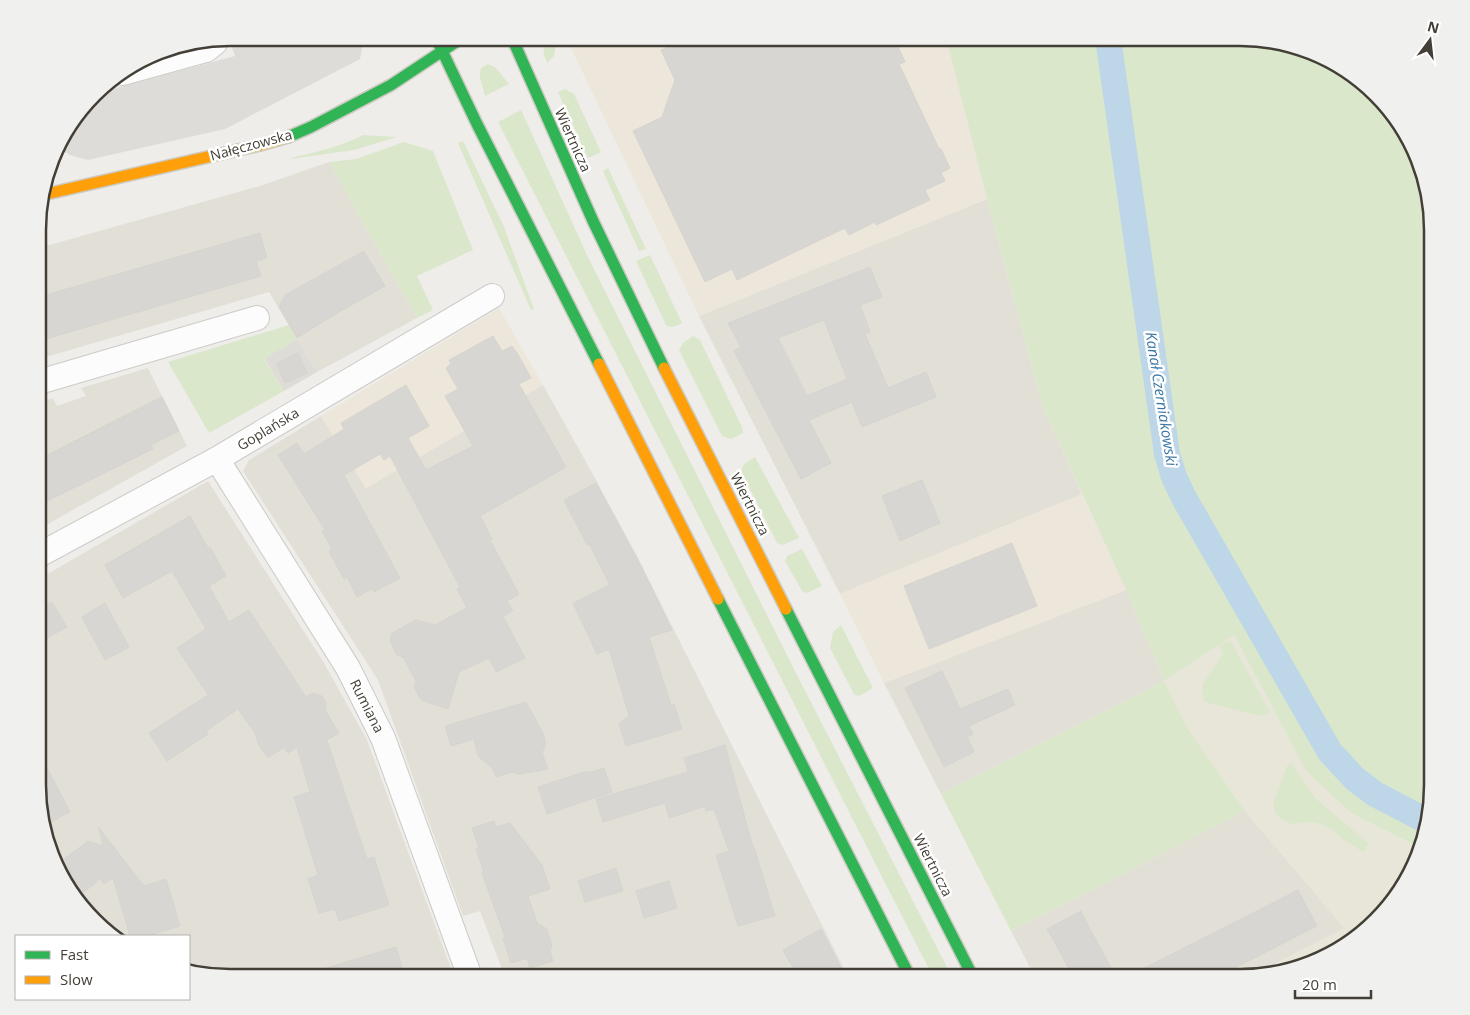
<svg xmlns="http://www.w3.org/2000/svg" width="1470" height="1015" viewBox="0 0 1470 1015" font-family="'Open Sans',sans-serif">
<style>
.residential{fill:#e2dfd7}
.commercial{fill:#ede6da}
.industrial{fill:#dedcd7}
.education{fill:#e8e5d9}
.green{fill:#dbe7cb}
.parking{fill:#dedcd9}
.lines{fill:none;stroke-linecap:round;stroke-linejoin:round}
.canal{stroke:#bed7e8;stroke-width:26}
.building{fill:#d8d6d2;stroke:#d6d4cf;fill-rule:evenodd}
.street-casing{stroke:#cccbc7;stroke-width:26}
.fast-casing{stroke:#cccac1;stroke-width:14}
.slow-casing{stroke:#cccac1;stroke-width:14}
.street{stroke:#fcfcfc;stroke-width:24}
.fast{stroke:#30b455;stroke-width:11}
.slow{stroke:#ff9f0a;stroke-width:11}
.labels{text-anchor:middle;stroke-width:5;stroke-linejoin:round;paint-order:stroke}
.street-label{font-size:14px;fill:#433f36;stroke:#fff}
.water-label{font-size:15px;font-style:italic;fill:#3b76a4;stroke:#fff}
.rim{fill:none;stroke:#433f36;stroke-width:2.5}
</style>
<rect width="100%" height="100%" fill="#eeede9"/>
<path class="residential" d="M329 162 417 318 317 372 269 292 39 359V248L260 186Z
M987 199 1042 405 1082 494 840 594 699 316Z
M148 368 187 446 39 529V402L53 398 57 406 86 396 81 388Z
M543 385 590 469 636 554 848 977H505L480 911 463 916 378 680 243 471 249 460 321 416 366 488Z
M208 481 324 663 367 740 454 977H218L189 971V936H112L63 881 39 809V579Z
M1126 590 1164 681 941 794 884 683Z
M1245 811 1345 928 1255 974 1240 977H1035L1011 931Z"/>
<path class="commercial" d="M583 38H946L987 199 699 316 571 48Z
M499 308 543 385 366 488 321 416Z
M1082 494 1126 590 884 683 840 594Z"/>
<path class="industrial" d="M297 339 317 372 284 391 264 358Z"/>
<path class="education" d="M1234 635 1306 771 1351 813 1421 848 1393 902 1325 957 1255 974 1344 928 1245 811 1188 729 1164 681Z"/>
<path class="green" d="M543 38H557L554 56 547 63 544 54Z
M946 38H1252L1302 48 1357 77 1407 134 1432 218V797L1421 848 1351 813 1306 771 1234 635 1164 681 1188 729 1245 811 1011 931 941 794 1164 681 1126 590 1042 405 987 199Z
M488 64 495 67 509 84 485 96 480 78V72L481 68Z
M565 89 574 94 601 152 588 158 558 92Z
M521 110 586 253 798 677 952 977H933L498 122Z
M363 135 397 137 354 150 291 159V158C316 152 340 147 363 135Z
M463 141 504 227 534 309 531 310 458 143Z
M404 142 433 151 473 250 417 276 433 310 417 318 329 162 356 159Z
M608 168 646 249 639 251 603 171Z
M650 255 682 323C676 326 672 329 666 325L636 261Z
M289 325 297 339 264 359 284 391 209 433 168 362Z
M693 336 700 340 742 427 743 433 731 439 722 436 679 350 683 343Z
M755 457 799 538 782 545 777 543 741 471 744 464Z
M802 549 822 586 807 593 802 591 785 561 787 556Z
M841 625 873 688 859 696 854 694 830 648 833 632Z
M1230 640 1270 712 1261 716 1209 703 1204 701 1202 690 1203 684 1223 654 1219 646Z
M1291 763 1315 798 1369 844 1363 852 1344 840 1328 827 1321 824 1311 822 1292 824 1281 819 1275 812 1273 803 1287 766Z"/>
<path class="parking" d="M246 38H364L360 59 225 129 88 160 70 155 58 148V145L97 93 235 56 230 42Z"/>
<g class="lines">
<path class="canal" d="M1108 38 1167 454 1174 477 1184 498 1330 752 1355 779 1375 794 1427 821"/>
</g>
<path class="building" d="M688 38H894L905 62 899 64 939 149H941L950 168 941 173 945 181 925 190 930 200 876 225 875 222 849 235 845 228 737 280 732 269 705 282 633 131 662 117 675 80 661 50Z
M260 233 267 258 256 261 261 276 39 341V297Z
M364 251 385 286 332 316 297 338 279 307 285 295Z
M870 267 882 297 860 305 870 332 865 334 888 388 926 372 936 397 862 427 852 402 809 420 831 463 801 479 734 351 741 347 728 323ZM824 320 847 379 807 396 778 338Z
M493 336 502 351 512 346 516 352V351L531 378 519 384 566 467 480 516 492 539 490 540 519 594 507 601 513 611 503 616 525 658 496 672 489 658 459 672 448 709 421 700 414 687 416 681 403 657 397 655 390 641 392 633 416 620 435 625 467 608 457 589 460 587 390 456 384 460 380 454 344 475 400 578 374 592 372 589 357 597 347 577 344 579 329 551 332 549 322 531 325 530 278 455 297 443 304 454 344 429 341 423 406 385 429 426 408 438 426 470 473 446 445 396 458 389 446 368 451 364 449 360Z
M298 353 307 373 285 383 277 364Z
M162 397 179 431 151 445 153 449 39 505V459Z
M922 480 940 523 900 541 882 496Z
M596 483 640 564 672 630 649 637 671 705 674 704 682 729 626 746 619 724 629 715 609 649 597 654 573 603 610 585 589 544 587 545 564 500Z
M190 516 208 548 210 547 226 576 209 586 229 622 249 610 306 697 312 693 322 696 326 703 325 710 339 733 327 740 367 859 374 857 389 905 339 921 335 909 319 913 308 879 318 875 294 797 310 792 297 747 288 753 284 747 268 758 259 745 255 733 238 709 206 731 208 734 167 761 149 733 208 695 177 648 206 629 172 571 123 598 105 565Z
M1012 543 1037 606 929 649 904 586Z
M52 602 67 627 39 642V609Z
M105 603 129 647 105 660 82 617Z
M942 671 960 709 1008 689 1015 705 969 726 973 734 967 737 974 752 944 767 905 688Z
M526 702 543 733 545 741V746L542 752 548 769 519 774 512 772 496 777 492 768 478 756 474 739 451 746 445 726Z
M725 745 753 847H754L775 916 738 926 716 855 729 851 714 809 706 811 705 806 669 818 665 803 603 822 596 799 688 772 684 758Z
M39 752 70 812 45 825 39 809Z
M604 768 612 792 547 814 538 787 587 771 588 773Z
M494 821 496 827 510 823 542 865 550 889 528 896 537 923 547 929 552 946 550 951 553 961 530 968 527 958 511 963 503 938 505 937 482 873H484L476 849 479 848 472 828Z
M99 828 144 886 166 879 180 926 147 936H130L113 878 104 884 100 879 82 894 59 863 88 841 103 846Z
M616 868 623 891 585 902 578 881Z
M669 881 677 908 644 918 636 891Z
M1298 890 1317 926 1217 977H1127Z
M1081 911 1091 931 1116 977H1073L1058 948 1047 929Z
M821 929 837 960 846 977H798L783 950Z
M396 947 405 977H314L313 972Z"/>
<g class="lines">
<defs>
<path id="street" d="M123 73 206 50 215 43 216 40
M39 382 257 318
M217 459 348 668 383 738 470 977
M39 555 217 459 492 296"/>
<path id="fast" d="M436 38 477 124 599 364
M512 38 593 221 664 368
M288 137 311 127 391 85 462 38
M718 599 910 977
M786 609 973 977"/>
<path id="slow" d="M42 195 260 145 288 137
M599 364 718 599
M664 368 786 609"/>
</defs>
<use href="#street" class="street-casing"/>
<use href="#fast" class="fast-casing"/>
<use href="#slow" class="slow-casing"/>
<use href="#street" class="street"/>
<use href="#fast" class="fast"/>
<use href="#slow" class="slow"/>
</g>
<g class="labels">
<g class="street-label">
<text transform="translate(573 140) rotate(66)" y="5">Wiertnicza</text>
<text transform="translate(251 145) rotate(-15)" y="5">Nałęczowska</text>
<text transform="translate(268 429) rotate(-31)" y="5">Goplańska</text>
<text transform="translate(750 504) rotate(63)" y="5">Wiertnicza</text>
<text transform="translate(367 706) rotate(63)" y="5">Rumiana</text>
<text transform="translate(933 865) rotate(63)" y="5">Wiertnicza</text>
</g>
<g class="water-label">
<text transform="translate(1161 399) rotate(81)" y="5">Kanał Czerniakowski</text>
</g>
</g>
<path d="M0 0H1470V1015H0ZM230 46H1240A184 184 0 0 1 1424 230V785A184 184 0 0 1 1240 969H230A184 184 0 0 1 46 785V230A184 184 0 0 1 230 46Z" fill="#f0f0ef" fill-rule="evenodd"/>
<path class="rim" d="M230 46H1240A184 184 0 0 1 1424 230V785A184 184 0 0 1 1240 969H230A184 184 0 0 1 46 785V230A184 184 0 0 1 230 46Z"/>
<rect x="15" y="935" width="175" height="65" fill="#ffffff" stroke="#b4b2af"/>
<rect x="25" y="951" width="25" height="8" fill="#30b455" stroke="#b4b2af"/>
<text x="60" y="960" font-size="15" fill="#433f36">Fast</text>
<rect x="25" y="976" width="25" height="8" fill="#ff9f0a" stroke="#b4b2af"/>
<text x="60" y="985" font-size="15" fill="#433f36">Slow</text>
<g transform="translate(1430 40) rotate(15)" stroke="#ffffff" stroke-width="4" paint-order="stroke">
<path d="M0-4L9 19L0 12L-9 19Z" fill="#433f36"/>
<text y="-8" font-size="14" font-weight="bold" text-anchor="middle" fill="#433f36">N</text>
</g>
<path d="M1295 990v8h76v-8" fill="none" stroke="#433f36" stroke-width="2.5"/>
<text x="1302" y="990" font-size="15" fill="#433f36" stroke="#ffffff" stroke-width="4" paint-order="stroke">20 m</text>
</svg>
